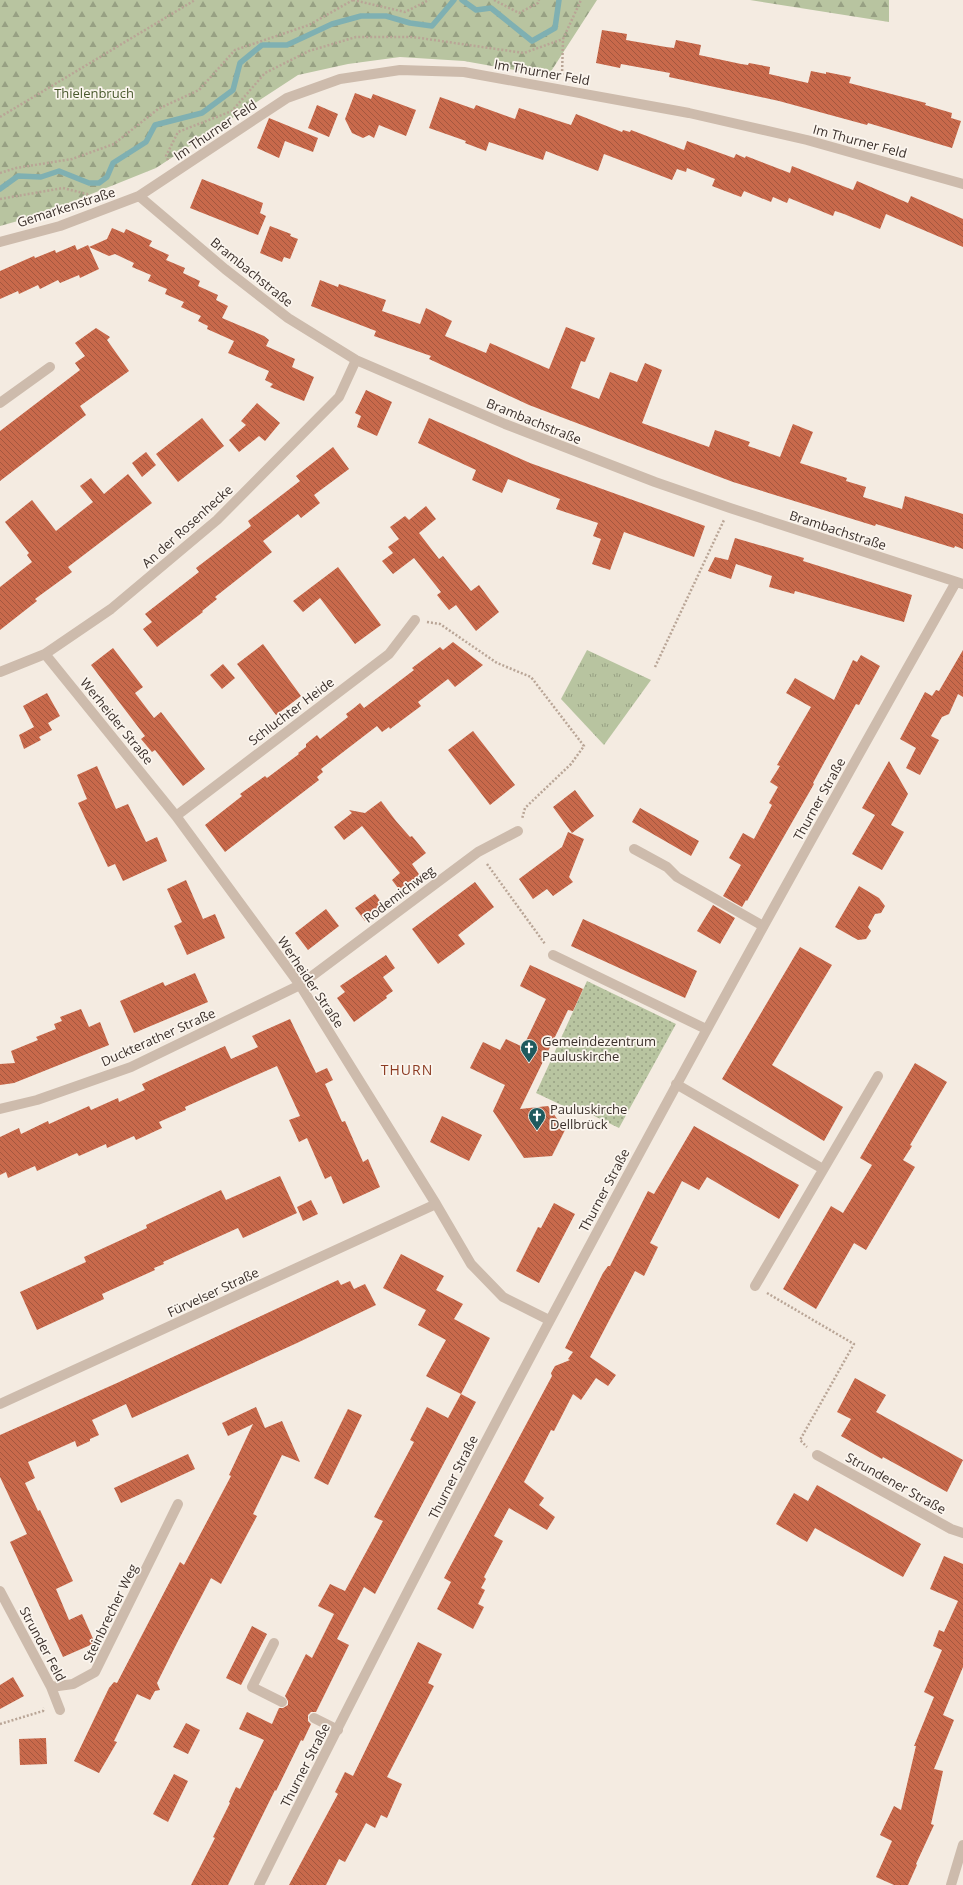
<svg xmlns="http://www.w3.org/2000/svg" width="963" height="1885" viewBox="0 0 963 1885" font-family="'Open Sans',sans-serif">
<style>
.grass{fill:url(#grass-dots)}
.forest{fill:url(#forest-firs)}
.park{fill:url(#park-tufts)}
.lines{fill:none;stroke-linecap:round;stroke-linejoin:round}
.stream{stroke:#7fb0b2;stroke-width:5.5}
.building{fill:url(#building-back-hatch)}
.path{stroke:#b9a596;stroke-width:2.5;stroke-dasharray:2 2;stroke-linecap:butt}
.service{stroke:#cdbbac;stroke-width:10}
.minor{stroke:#cdbbac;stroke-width:10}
.tertiary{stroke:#cdbbac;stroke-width:10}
.labels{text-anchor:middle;stroke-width:3.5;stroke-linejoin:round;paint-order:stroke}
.street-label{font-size:13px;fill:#3b302b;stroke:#fbf5ee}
.park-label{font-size:13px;fill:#4a5a2e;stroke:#fbf5ee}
.poi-label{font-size:13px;fill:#3b302b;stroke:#fbf5ee;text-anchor:start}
.neighbourhood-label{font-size:14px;letter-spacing:1px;fill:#8c3b22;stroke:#fbf5ee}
</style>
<defs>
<pattern id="grass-dots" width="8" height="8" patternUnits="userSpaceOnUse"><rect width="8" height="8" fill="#b8c4a0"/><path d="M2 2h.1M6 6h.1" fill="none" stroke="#97a083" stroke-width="1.8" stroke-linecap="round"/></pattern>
<pattern id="forest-firs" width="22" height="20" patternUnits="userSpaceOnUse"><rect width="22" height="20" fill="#b8c4a0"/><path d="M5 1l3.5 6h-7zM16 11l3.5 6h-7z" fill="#97a083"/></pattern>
<pattern id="park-tufts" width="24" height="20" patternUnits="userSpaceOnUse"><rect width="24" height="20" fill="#b8c4a0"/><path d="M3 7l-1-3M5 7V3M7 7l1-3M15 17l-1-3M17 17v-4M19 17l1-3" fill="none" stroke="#97a083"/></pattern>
<pattern id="building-back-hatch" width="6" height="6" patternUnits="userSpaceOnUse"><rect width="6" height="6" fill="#c8694b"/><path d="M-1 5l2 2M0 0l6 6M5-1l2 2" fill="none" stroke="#a4573f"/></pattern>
</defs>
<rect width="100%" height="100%" fill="#f4ebe1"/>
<path class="grass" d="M587 981 676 1024 619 1128 580 1109 572 1110 536 1093Z"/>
<path class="forest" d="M0 0H597L548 76 464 61 400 57 348 64 298 75 156 168 39 215 0 226Z
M750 0H889V22Z"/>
<path class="park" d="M587 650 651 680 604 745 561 699Z"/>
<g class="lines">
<path class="stream" d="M462 0 476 10 491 8 532 41 555 28 559 0
M0 189 18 176 41 177 59 171 89 183H99L107 177 113 163 146 142 155 125 202 113 233 90 240 63 262 45H287L332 24 361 16H386L410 23 432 26 454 0"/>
</g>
<path class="building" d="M602 30 627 34 626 40 666 47 674 48 676 40 701 45 699 55 741 64 748 65 749 63 770 67 769 74 808 83 811 71 826 74V72L851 77 849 83 926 103 925 105 952 113 951 118 961 121 952 148 868 123 867 125 779 101 669 77 670 73 621 64 620 68 596 63Z
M355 93 371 99 373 94 416 110 406 136 379 125 374 138 369 135 363 138 352 133 345 119Z
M440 97 474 109 476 105 515 119 519 108 571 125 576 114 622 132 623 130 630 132 631 130 684 150 687 141 734 158 736 154 745 158 746 156 790 173 792 166 853 190 857 181 908 203 911 196 963 219V247L886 214 880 229 844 214 835 211 833 216 789 198 787 203 773 197 771 202 744 191 741 197 712 186 715 179 687 168 686 172 677 169 672 180 604 154 598 171 546 151 543 160 489 142 486 151 465 143 466 141 429 128Z
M317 105 338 114 329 137 308 128Z
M269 118 318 138 313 152 285 141 279 158 257 148Z
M202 179 263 203 260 213 266 216 258 235 190 208Z
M270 226 291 234 290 236 298 239 290 259 284 257 282 262 260 253Z
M112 228 124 233 126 229 152 241 149 246 169 255 166 260 185 268 183 273 200 281 198 286 218 295 216 300 228 306 222 318 264 336 269 340 266 346 295 359 292 367 314 377 304 401 270 387 273 384 265 380 269 371 228 353 234 341 207 329 208 326 198 321 201 316 181 307 184 302 165 294 167 289 148 281 151 275 132 267 134 263 115 254 109 256 89 247 99 269 80 278 79 275 60 283 58 280 40 289 38 285 19 294 18 291 0 299V271L34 256 35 258 55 250 56 253 75 245 77 250 88 245 89 247 107 239Z
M320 280 338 287 339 284 386 300 382 311 420 324 426 308 452 321 445 336 486 353 490 343 549 369 566 327 595 338 585 362 581 361 571 388 599 399 610 372 637 382 645 363 662 370 642 423 709 447 715 430 750 442 748 446 780 457 793 424 813 432 800 463 847 478 846 481 866 487 863 497 902 509 905 496 963 514V549L955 546 954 548 876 524 875 526 733 482 529 405 429 359 431 356 374 336 376 331 311 306Z
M96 328 110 337 107 340 129 371 80 406 86 415 0 481V431L80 370 75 363 85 356 75 343Z
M366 390 392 402 377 436 357 427 361 416 355 413Z
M257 403 280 423 265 441 259 436 239 452 229 440 246 425 241 421Z
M202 418 224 446 178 482 156 454Z
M429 418 530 463 705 526 694 557 624 532 610 570 592 564 601 539 593 536 598 523 556 509 560 499 508 479 502 493 472 480 476 470 418 443Z
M333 447 349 469 314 495 320 503 301 518 298 514 263 541 272 552 215 597 217 599 202 611 203 612 157 647 143 629 152 622 145 614 199 572 196 568 251 526 248 521 300 481 296 476Z
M146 452 156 465 142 477 132 463Z
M128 474 152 503 68 567 72 572 35 599 37 601 0 630V587L32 562 27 555 29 553 5 522 32 500 56 531 93 502 80 486 91 478 104 494Z
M426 506 436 519 419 533 439 559 443 556 471 591 479 585 499 612 476 631 456 605 449 610 437 595 441 592 414 558 393 574 382 561 393 553 388 547 399 539 390 527 405 516 409 520Z
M735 538 804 558 803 561 912 595 904 622 795 591 794 594 769 587 772 576 736 564 731 579 708 571 715 557 728 560Z
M338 567 381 625 355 644 320 598 303 612 293 601Z
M453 642 483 665 455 687 448 679 418 702 421 706 390 729 389 727 382 732 377 726 321 769 323 772 317 777 319 780 225 852 205 825 242 796 240 794 265 776 267 778 299 754 298 753 306 747V744L317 735 320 739 348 717 346 714 354 708 360 703 364 708 414 670 412 668 440 647 443 650Z
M263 644 301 696 276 715 237 664Z
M113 648 143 687 135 693 154 718 161 712 205 769 183 786 155 750 152 752 141 739 145 736 91 665Z
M963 650V697L958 694 949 714 942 717 931 736 939 740 920 775 906 768 916 748 900 739 925 692 932 696 936 690 939 691Z
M861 655 880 666 859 705 856 704 813 783 814 784 747 901 746 900 742 907 723 896 741 865 729 858 743 833 754 839 772 805 769 803 778 787 770 782 780 766 777 765 811 707 786 693 795 678 834 700 853 660 857 662Z
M223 664 235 678 222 689 210 675Z
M47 693 60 716 48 723 52 730 39 737 41 740 24 749 19 735 34 727 23 706Z
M473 731 515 785 490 805 448 750Z
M889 761 908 794 891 825 904 832 882 870 852 854 875 815 862 808Z
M97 766 116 809 128 804 146 842 157 837 167 861 123 881 115 864 108 867 78 803 87 799 77 775Z
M575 790 594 816 572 833 553 807Z
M381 801 396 821 410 837 412 836 426 853 412 864 421 877 408 887 398 888 392 880 400 873 362 826 344 840 334 827 352 813 349 810 365 813Z
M640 808 699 841 691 856 632 822Z
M568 832 584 839 569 877 573 882 553 896 547 889 533 899 519 879 562 847Z
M186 880 203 919 215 914 225 938 187 955 174 926 182 922 167 889Z
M475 882 494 907 458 935 465 944 438 964 412 929Z
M859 886 879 898 885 906 881 913 875 914 868 927 871 931 866 939 858 940 835 927Z
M375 894 384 906 365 921 355 908Z
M713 905 735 918 720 944 697 931Z
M326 909 339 926 308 950 295 933Z
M583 919 697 971 685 998 571 946Z
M800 947 832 965 772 1065 843 1107 824 1141 722 1079Z
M386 955 395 968 383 977 393 991 386 996 387 998 354 1022 337 998 345 992 340 986Z
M530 965 583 989 573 1011 568 1010 520 1109 548 1106 565 1130 552 1156 524 1158 493 1111 505 1085 470 1068 483 1042 500 1050 506 1039 523 1047 546 999 520 986Z
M195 973 208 1002 134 1033 120 1001 163 982 165 986Z
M81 1009 89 1027 100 1022 109 1045 14 1083 0 1085V1064L15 1063 11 1051 38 1040 36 1037 56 1029 54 1024 62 1021 60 1017Z
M290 1019 316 1073 327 1068 333 1080 325 1084 342 1122 345 1121 363 1162 368 1159 380 1187 343 1204 331 1176 325 1179 307 1138 299 1142 289 1120 300 1116 277 1066 185 1107 186 1110 159 1122 162 1128 136 1140 134 1136 107 1148 106 1144 79 1156 77 1153 37 1171 35 1166 8 1178 6 1172 0 1175V1137L19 1128 21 1134 48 1121 49 1124 89 1106 91 1110 118 1098 119 1102 145 1090 142 1084 225 1046 231 1059 258 1047 252 1036Z
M915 1063 947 1082 910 1145 912 1146 903 1160 915 1167 866 1250 854 1243 816 1309 783 1289 831 1206 843 1213 872 1165 860 1158Z
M442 1116 482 1135 469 1161 430 1142Z
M694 1126 799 1185 779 1219 707 1177 699 1190 682 1181 650 1243 658 1247 644 1276 635 1271 590 1357 616 1375 608 1386 596 1378 581 1400 573 1394 554 1431 551 1430 524 1482 544 1498 539 1505 555 1517 547 1530 509 1508 494 1536 503 1541 484 1577 486 1579 481 1588 485 1590 478 1604 484 1607 473 1629 437 1609 451 1582 444 1578 552 1376 551 1373 555 1366 570 1360 568 1359 573 1352 565 1348 592 1295 603 1273 608 1266H610L648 1191 654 1194Z
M280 1176 297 1213 243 1238 238 1228 163 1262 164 1264 154 1268 155 1270 102 1294 104 1299 37 1330 20 1292 86 1262 84 1257 147 1228 146 1225 221 1190 226 1200Z
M311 1200 318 1214 303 1221 297 1207Z
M554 1203 575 1214 539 1283 516 1271 538 1227 541 1228Z
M401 1254 444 1276 436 1290 463 1304 454 1319 490 1338 461 1394 426 1376 446 1340 418 1325 426 1310 383 1288Z
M338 1280 341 1285 350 1281 354 1289 365 1284 376 1305 297 1343 132 1418 126 1404 92 1420 99 1435 90 1439V1441L77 1447 75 1441 28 1462 35 1478 25 1483 38 1511 40 1510 73 1581 56 1589 69 1620 82 1614 95 1643 63 1657 10 1542 27 1534 0 1477V1435L117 1383Z
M855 1378 886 1395 876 1412 963 1460 947 1492 883 1457 882 1459 841 1436 851 1419 837 1412Z
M461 1394 476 1402 375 1594 364 1587 337 1639 349 1645 316 1712H311L308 1715V1721L311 1724 303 1741 301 1740 276 1791 275 1790 228 1885H191L215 1838 213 1837 230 1803 229 1802 236 1787 240 1789 264 1740 239 1729 247 1712 272 1724 279 1708H283L288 1705V1701L285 1696 306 1654 312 1658 334 1614 318 1606 330 1584 345 1591 383 1521 374 1517 414 1442 410 1440 427 1407 448 1418Z
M256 1407 265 1428 282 1421 300 1462 282 1455 253 1514 257 1516 221 1584 211 1578 178 1641 157 1683 160 1690 155 1691 150 1700 137 1694 114 1741 117 1742 99 1773 74 1761 109 1688 114 1682 117 1683 180 1562 184 1565 231 1476 229 1475 253 1424 228 1436 222 1423Z
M348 1409 362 1415 328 1485 314 1478Z
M188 1454 195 1469 121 1503 114 1488Z
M817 1485 921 1544 903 1577 815 1528 807 1542 776 1524 794 1493 808 1501Z
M944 1556 963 1564V1667L943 1715 954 1720 934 1769 943 1771 931 1824 934 1825 916 1864 917 1865 908 1885H894L876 1877 892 1841 880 1835 894 1806 901 1810 916 1746H914L934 1697 924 1692 942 1650 933 1646 939 1630 944 1632 958 1601 930 1589Z
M252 1626 267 1634 241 1685 226 1678Z
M418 1642 442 1654 428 1683 434 1686 387 1777 402 1784 387 1818 381 1815 375 1828 366 1823 345 1862 339 1859 326 1885H289L338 1794 335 1792 345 1772 353 1776Z
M13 1677 24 1696 0 1709V1685Z
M186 1723 200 1730 188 1754 173 1747Z
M46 1738 47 1764 20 1765 19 1739Z
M174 1774 188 1781 168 1822 153 1814Z"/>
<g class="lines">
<path class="path" d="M353 0 405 12 429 0
M494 0 519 13 538 3 539 0
M562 75 563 39 581 0
M0 117 195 0
M168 160 166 156 178 132 232 111 265 73 309 51 356 37H413L524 53 563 39
M0 173 16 168 72 159 114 144 158 109 199 90 235 50 309 25 353 0
M0 199 63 188 87 194 90 199
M427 622 440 624 497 663 531 677 584 746 571 764 525 808 522 819
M655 667 724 520
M487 864 545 944
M767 1293 854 1344 800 1440 807 1447
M0 1724 43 1711 44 1708"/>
<path class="service" d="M634 849 667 867 677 877 763 926
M274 1643 252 1687 282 1702
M314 1718 338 1730"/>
<path class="minor" d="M139 196 225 269 288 318 356 360 505 424 655 482 730 508 963 584
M0 242 60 226 139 196 287 98 340 79 400 70 464 72 689 113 807 140 963 184
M0 403 50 367
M45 654 176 816 300 985 436 1204 471 1264 503 1297 549 1320
M0 672 45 654 111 609 217 520 339 397 356 360
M176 816 389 654 415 620
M553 955 706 1029
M676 1084 823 1169
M0 1109 37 1100 131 1067 300 985 478 852 518 831
M755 1286 878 1076
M0 1404 436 1204
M817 1455 951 1529 963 1533
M0 1591 51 1687 60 1710
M51 1687 73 1684 95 1672 178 1504
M259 1885C478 1444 713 1011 956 582"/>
<path class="tertiary" d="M951 1885 963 1845"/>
</g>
<defs>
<symbol id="church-pin" viewBox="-11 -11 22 30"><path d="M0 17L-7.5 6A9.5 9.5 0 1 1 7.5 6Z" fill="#1f5a5e" stroke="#fbf5ee"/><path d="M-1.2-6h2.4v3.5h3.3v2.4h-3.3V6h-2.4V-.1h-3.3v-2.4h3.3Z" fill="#fff"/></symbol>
</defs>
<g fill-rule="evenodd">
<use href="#church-pin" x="519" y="1038" width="20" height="27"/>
<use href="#church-pin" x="527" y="1106" width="20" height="27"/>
</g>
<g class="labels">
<g class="street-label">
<text transform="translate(542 72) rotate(10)" y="5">Im Thurner Feld</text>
<text transform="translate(215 130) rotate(-34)" y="5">Im Thurner Feld</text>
<text transform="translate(860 141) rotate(15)" y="5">Im Thurner Feld</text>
<text transform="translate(66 207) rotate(-18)" y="5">Gemarkenstraße</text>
<text transform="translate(252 272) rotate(39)" y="5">Brambachstraße</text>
<text transform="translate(534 421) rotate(22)" y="5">Brambachstraße</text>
<text transform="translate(187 526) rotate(-42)" y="5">An der Rosenhecke</text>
<text transform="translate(838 530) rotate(18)" y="5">Brambachstraße</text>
<text transform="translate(291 711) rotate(-37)" y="5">Schluchter Heide</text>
<text transform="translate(117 721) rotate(51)" y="5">Werheider Straße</text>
<text transform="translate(819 799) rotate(-61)" y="5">Thurner Straße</text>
<text transform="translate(399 894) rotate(-37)" y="5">Rodemichweg</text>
<text transform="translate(311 982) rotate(56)" y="5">Werheider Straße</text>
<text transform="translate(158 1037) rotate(-24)" y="5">Duckterather Straße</text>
<text transform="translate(604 1190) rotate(-62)" y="5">Thurner Straße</text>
<text transform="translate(213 1292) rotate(-25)" y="5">Fürvelser Straße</text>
<text transform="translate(453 1477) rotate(-63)" y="5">Thurner Straße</text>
<text transform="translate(896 1483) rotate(29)" y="5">Strundener Straße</text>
<text transform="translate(110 1613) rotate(-64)" y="5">Steinbrecher Weg</text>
<text transform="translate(43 1644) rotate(62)" y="5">Strunder Feld</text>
<text transform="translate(305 1765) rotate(-63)" y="5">Thurner Straße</text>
</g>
<g class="park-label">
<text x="94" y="98">Thielenbruch</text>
</g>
<g class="poi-label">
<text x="542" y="1046">Gemeindezentrum<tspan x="542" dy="15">Pauluskirche</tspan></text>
<text x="550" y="1114">Pauluskirche<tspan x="550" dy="15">Dellbrück</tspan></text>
</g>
<g class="neighbourhood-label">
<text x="407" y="1075">THURN</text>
</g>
</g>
</svg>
